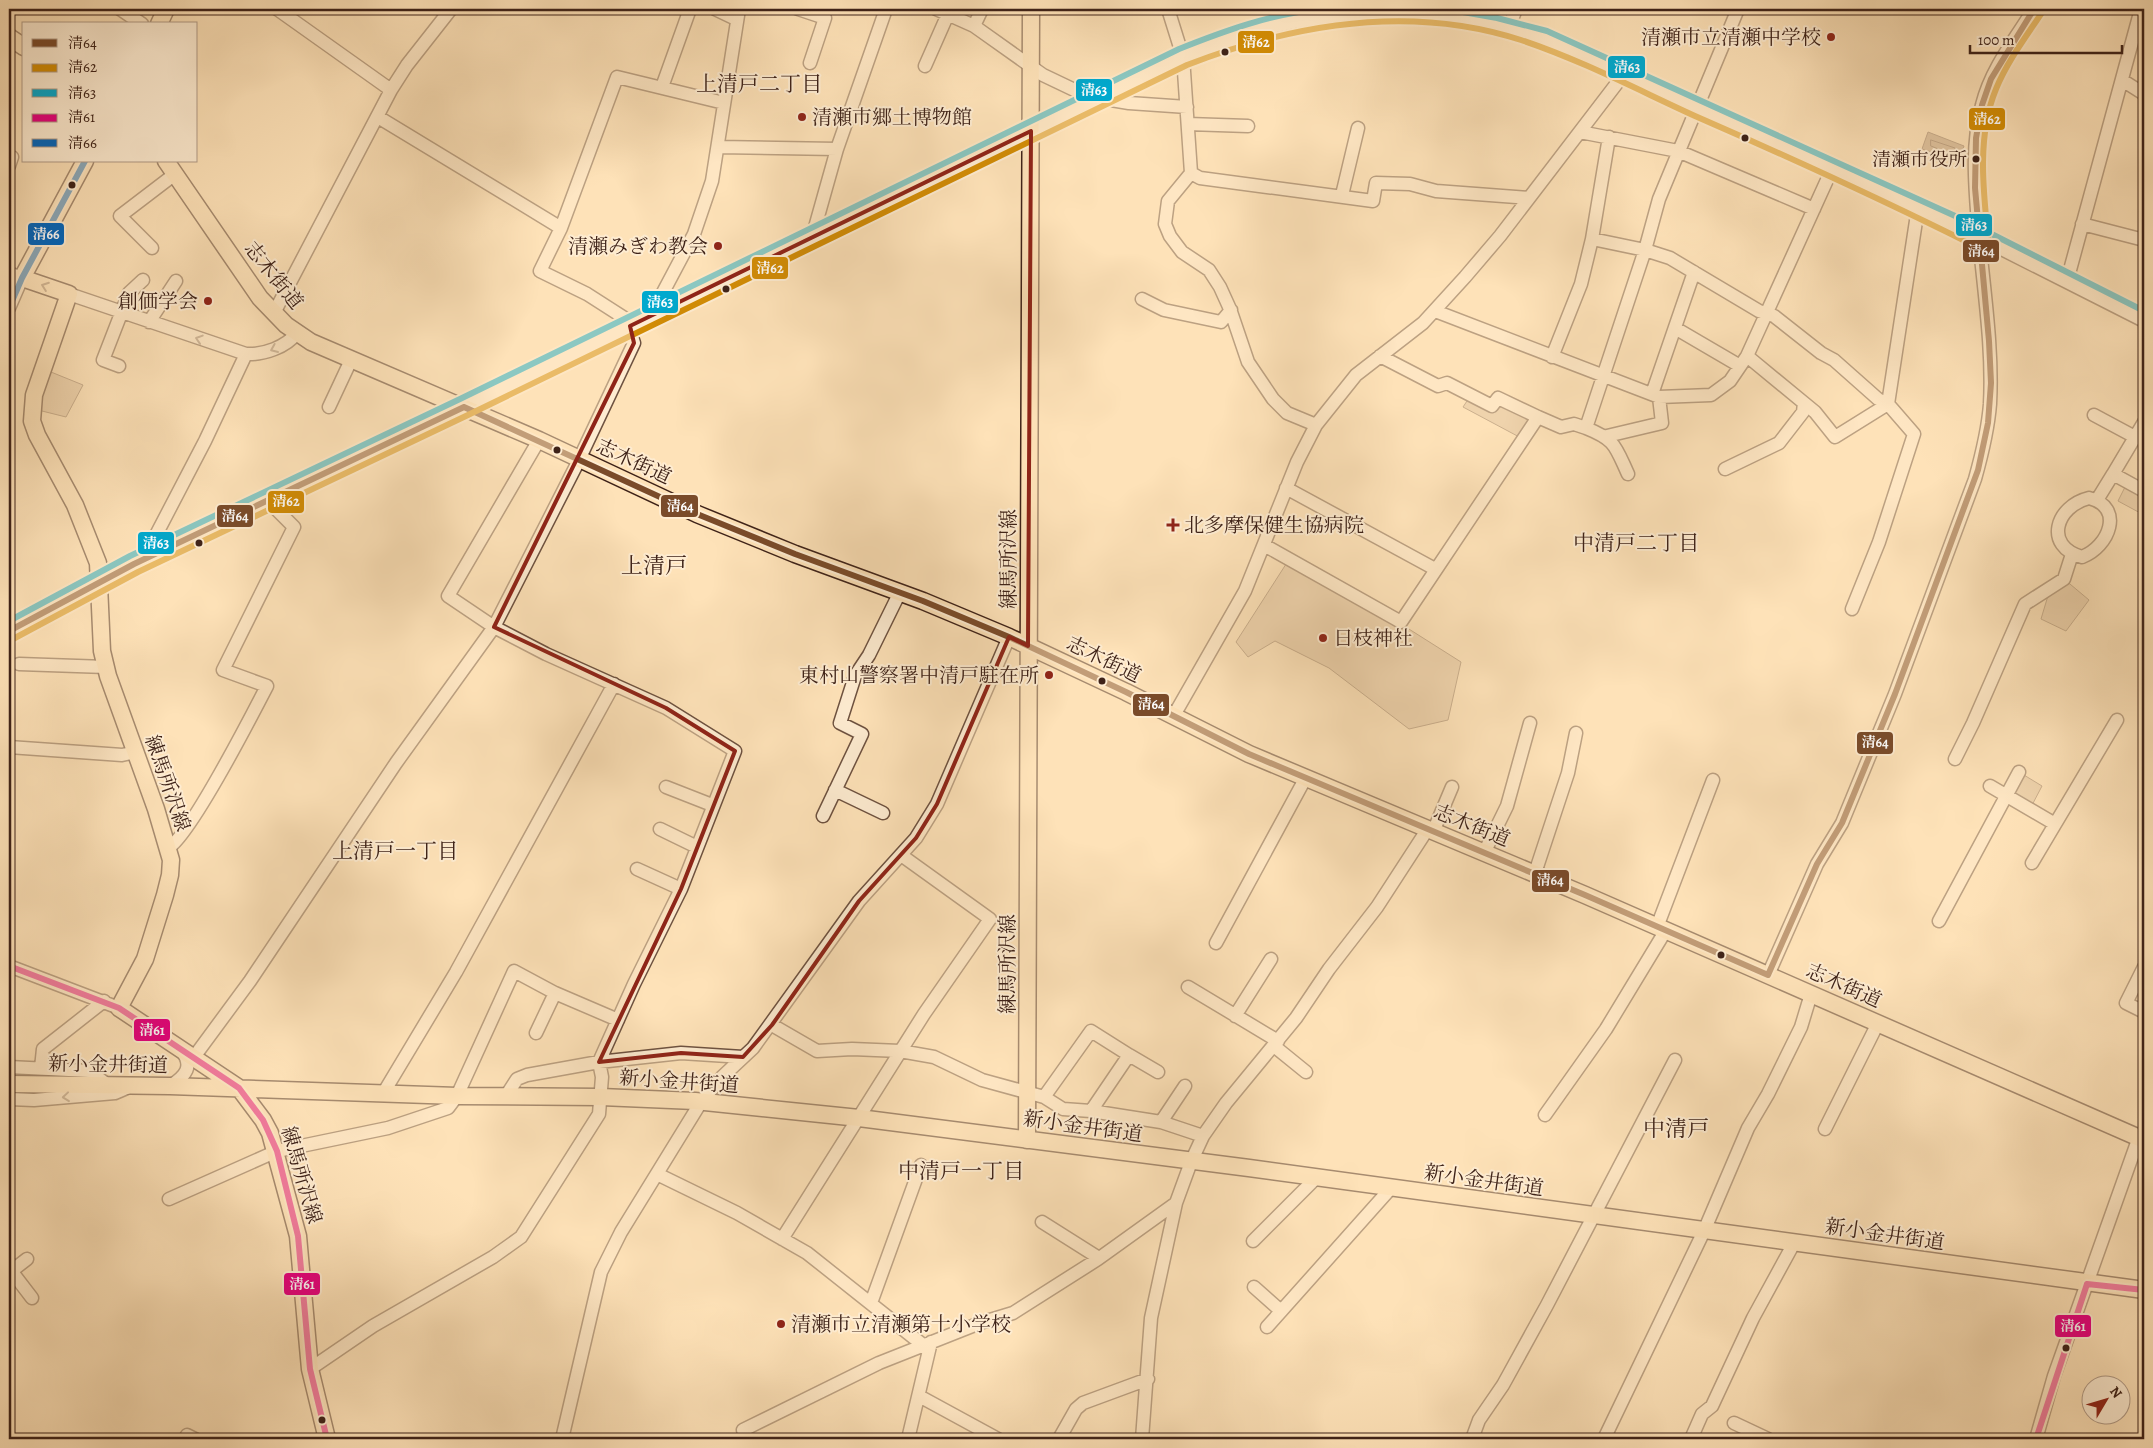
<svg xmlns="http://www.w3.org/2000/svg" width="2153" height="1448" viewBox="0 0 2153 1448" font-family="Alegreya,'Noto Serif JP',serif">
<style>
.green{fill:#ddc19d;stroke:#8e725a}
.water{fill:#bda182;stroke:#8a6e58}
.lines{fill:none;stroke-linecap:round;stroke-linejoin:round}
.shore{stroke:#7e624d;stroke-width:1}
.minor-casing{stroke:#6e5240;stroke-width:15}
.major-casing{stroke:#3e2218;stroke-width:19}
.minor{stroke:#feecd1;stroke-width:12}
.major{stroke:#fee2b8;stroke-width:16}
.bus-1-casing{stroke:#feecd1;stroke-width:10}
.bus-2-casing{stroke:#feecd1;stroke-width:10}
.bus-3-casing{stroke:#feecd1;stroke-width:10}
.bus-4-casing{stroke:#feecd1;stroke-width:10}
.bus-5-casing{stroke:#feecd1;stroke-width:10}
.bus-1{stroke:#7a4b2a;stroke-width:6}
.bus-2{stroke:#d28c05;stroke-width:6}
.bus-3{stroke:#00a9ce;stroke-width:6}
.bus-4{stroke:#e5007d;stroke-width:6}
.bus-5{stroke:#0065bd;stroke-width:6}
.oneway{stroke:#9e8268}
.oneway2{stroke:#9e8774}
.marked{fill:none;stroke:#8f2418;stroke-width:4;stroke-linejoin:round}
.poi-dot{fill:#8f2418;stroke:#feecd1;stroke-width:2}
.bus-dot{fill:#3e2218;stroke:#feecd1;stroke-width:2}
.labels{text-anchor:middle;stroke-width:4;stroke-linejoin:round;paint-order:stroke}
.bus-label{font-size:19px;fill:#3e2218;stroke:#feecd1;text-anchor:end}
.poi-label{font-size:20px;fill:#3e2218;stroke:#feecd1;text-anchor:end}
.street-label{font-size:20px;fill:#3e2218;stroke:#feecd1}
.neighbourhood-label{font-size:21px;fill:#3e2218;stroke:#feecd1}
.quarter-label{font-size:22px;fill:#3e2218;stroke:#feecd1}
.line-badge{stroke:#feecd1;stroke-width:2}
.badge-label{font-size:14px;text-anchor:middle;font-weight:bold;fill:#fff}
</style>
<rect width="100%" height="100%" fill="#fee2b8"/>
<filter id="stains"><feTurbulence type="fractalNoise" baseFrequency=".004" numOctaves="4"/><feColorMatrix values="0 0 0 0 .2 0 0 0 0 .09 0 0 0 0 .02 0 0 0 .5 -.17"/></filter>
<radialGradient id="worn" r=".72"><stop offset=".6" stop-color="#630" stop-opacity="0"/><stop offset="1" stop-color="#630" stop-opacity=".3"/></radialGradient>
<path class="green" d="M46 370 83 385 66 417 34 409Z
M1471 395 1492 406 1498 398 1538 417 1523 439 1463 407Z
M2125 487 2144 498V515L2118 501Z
M1288 561 1401 624 1461 662 1448 720 1409 729 1329 668 1275 641 1248 657 1236 642Z
M2064 579 2089 600 2066 631 2041 619 2050 589Z
M2019 772 2042 786 2030 809 2006 795Z"/>
<path class="water" d="M1928 132 1964 146 1958 162 1922 149Z"/>
<g class="lines">
<path class="shore" d="M1931 140 1955 148 1956 153 1953 155 1931 146Z"/>
<defs>
<path id="minor" d="M120 9 142 24
M277 9 391 90
M715 9 736 19
M798 9 825 18 810 63
M936 9 974 26 1043 75 1087 96 1129 103 1187 107
M1168 9 1183 57 1191 173 1168 201 1165 224 1170 236 1182 252 1209 270 1220 287 1230 309 1248 362 1273 399 1287 413 1316 425
M974 26 982 9
M1509 27 1516 9
M925 66 948 14
M2122 80 2144 94
M662 87 690 9
M378 117 561 228
M1188 124 1248 126
M1580 132 1678 151 1814 209
M719 147 837 149
M9 166 12 157
M1191 173 1200 178 1373 201 1376 183 1410 184 1436 191 1529 198
M1342 195 1358 128
M2082 224 2144 240
M812 238 837 149 886 9
M1592 239 1645 250 1670 258 1759 311 1774 316 1821 353 1834 360 1878 399 1888 404 1914 434 1879 542 1852 609
M152 248 120 216 175 174
M9 273 22 278 9 308
M2067 281 2141 9
M69 294 246 354C264 355 286 347 297 333
M1142 299 1164 310 1221 322 1231 310
M1435 311 1659 397 1711 395 1730 381 1747 356 1832 169
M274 313 391 90 407 65 451 9
M656 314 659 300 694 234 712 181 739 9
M149 322 176 281
M1675 328 1740 366
M1380 356 1438 386 1447 383 1492 406 1498 398 1538 417
M1747 356 1815 412 1835 437 1888 404 1918 208
M1552 357 1581 284 1592 239 1609 137
M119 366 103 360 129 293 143 280
M1652 394 1694 272
M329 407 351 360
M2094 415 2135 437
M2144 422 2113 474 2144 491
M1586 428C1616 440 1615 446 1628 474
M1607 436 1662 423 1659 397
M1725 469 1779 443 1803 412 1804 403
M1286 488 1435 569
M2089 498C2125 507 2109 547 2082 557 2043 546 2056 506 2089 498Z
M2097 500 2113 474
M1264 545 1401 622 1538 417 1561 427 1574 424 1586 428 1645 250 1659 199 1738 9
M143 560 205 441 246 354
M9 631 134 564 464 407 1183 57C1308 4 1414 0 1543 39L1960 228 2144 321
M19 664 106 667
M1173 717 1245 591 1297 462 1316 425 1356 375 1423 323 1465 277 1500 236 1624 74
M9 747 122 755 136 752
M1955 759 1973 723 2025 604 2064 579 2072 554
M1990 786 2055 824
M666 787 712 805
M835 790 883 813
M823 816 862 734 840 723 855 676 869 655 900 592
M660 829 697 847
M1433 832 1452 787
M168 848C190 836 252 715 267 686L223 670 294 527 267 500
M1484 853 1507 806 1530 723
M2032 863 2117 720
M637 869 681 889
M1535 873 1568 773 1576 733
M1939 921 2019 772
M1657 927 1713 780
M1216 943 1305 779
M9 966 119 1008
M2144 967 2126 1003 2144 1012
M1768 975 1817 864 1842 823 1895 694 1975 479C1982 454 1988 430 1990 404 1993 349 1984 292 1979 237 1976 194 1970 148 1982 105 1991 69 2015 39 2034 9
M1188 987 1278 1041
M1235 1016 1271 959
M772 1025 817 1051 852 1049 900 1051 934 1057 982 1080 1044 1097 1063 1109 1091 1111 1161 1122 1203 1136
M536 1033 555 993
M1274 1046 1306 1072
M1129 1055 1158 1072
M194 1057 250 981 396 763 494 627 576 466 634 343 626 319 587 294 540 271 561 228 617 77 724 103
M9 1067 89 1071 108 1085
M41 1068 43 1049 104 1001
M170 1086C186 1076 194 1066 181 1050
M384 1092 456 972 614 684
M506 1096 517 1079 527 1075 599 1062 681 1053 743 1057
M1044 1097 1091 1031 1129 1055 1091 1111
M9 1099 34 1100 115 1093 129 1087
M1545 1115 1606 1029 1666 930
M1161 1122 1185 1086
M1825 1129 1878 1023
M657 1174 737 1213 807 1253 923 1345
M169 1199 277 1151 388 1128 448 1108 457 1096 514 971 555 993 618 1020
M1042 1222 1099 1258
M782 1239 924 1014 990 919 901 855
M1253 1241 1316 1178
M9 1268 32 1298
M9 1273 27 1259
M1254 1287 1281 1311
M871 1303 921 1165
M1267 1327 1391 1188
M310 1369 373 1326 493 1257 521 1237 599 1114 602 1077 599 1062 634 984 681 889 735 751 666 708 546 654 494 627 448 596 539 440
M919 1396 998 1439
M1734 1423 1768 1439
M743 1430 879 1363 980 1323 1013 1313 1098 1259 1176 1203
M185 1439 187 1435 195 1439
M562 1439 601 1272 621 1232 701 1102 722 1077 753 1048 859 901 916 838 937 804 1009 637
M908 1439 931 1342
M1059 1439 1076 1409 1083 1403 1148 1379
M1142 1439 1151 1318 1176 1203 1191 1162 1203 1136 1226 1103 1296 1018 1329 969 1377 907 1427 830
M1472 1439 1479 1420 1503 1385 1547 1305 1675 1060
M1604 1439 1704 1231 1748 1128 1768 1094 1801 1027 1811 994
M1691 1439 1702 1414 1712 1406 1753 1318 1794 1243
M2036 1439 2054 1376 2139 1137"/>
<path id="major" d="M159 24 166 9
M9 37 24 47
M166 161 260 298 286 325 311 342 539 440 697 514 795 554 923 601 1009 637 1126 692 1249 754 1585 895 2144 1140
M22 278 69 294 34 395 32 421 37 435 75 505 98 563 102 651 108 676 156 809 171 860 170 875 165 895 145 959 119 1008 239 1088 263 1120 270 1133 298 1236 310 1369 327 1439
M9 287 22 278 85 161
M9 1084 170 1086 457 1096 601 1097 695 1101 859 1118 1249 1168 2144 1290
M1027 1140 1031 9"/>
</defs>
<use href="#minor" class="minor-casing"/>
<use href="#major" class="major-casing"/>
<use href="#minor" class="minor"/>
<use href="#major" class="major"/>
<defs>
<path id="bus-1" d="M464 407 697 514 795 554 923 601 1009 637 1126 692 1249 754 1585 895 1768 975
M9 631 134 564 464 407
M1768 975 1817 864 1842 823 1895 694 1978 470 1988 423 1991 383 1989 341 1975 188 1976 138 1982 105 1991 79 2034 9"/>
<path id="bus-2" d="M1988 237C1983 189 1977 135 1996 89 2007 62 2025 38 2041 14
M13 639 138 572 468 415 1187 65C1293 24 1410 4 1521 40 1581 60 1638 90 1695 116 1789 157 1883 200 1975 246"/>
<path id="bus-3" d="M1446 9 1497 18 1547 31 1964 220 2144 311
M9 621 130 556 460 399 1179 49C1224 31 1271 14 1320 9"/>
<path id="bus-4" d="M9 966 119 1008 239 1088 263 1120 277 1151 298 1236 310 1369 327 1439
M2087 1284 2144 1290
M2036 1439 2087 1284"/>
<path id="bus-5" d="M9 308 22 278 85 161"/>
</defs>
<use href="#bus-1" class="bus-1-casing"/>
<use href="#bus-2" class="bus-2-casing"/>
<use href="#bus-3" class="bus-3-casing"/>
<use href="#bus-4" class="bus-4-casing"/>
<use href="#bus-5" class="bus-5-casing"/>
<use href="#bus-1" class="bus-1"/>
<use href="#bus-2" class="bus-2"/>
<use href="#bus-3" class="bus-3"/>
<use href="#bus-4" class="bus-4"/>
<use href="#bus-5" class="bus-5"/>
</g>
<defs><path id="oneway-chevron" d="M-2-3.5L2.5 0L-2 3.5" fill="none" stroke-width="1.6" stroke-linecap="round" stroke-linejoin="round" transform="scale(1.25)"/></defs>
<use class="oneway" href="#oneway-chevron" transform="translate(45 286) rotate(-160)"/>
<g class="oneway2">
<use href="#oneway-chevron" transform="translate(199 339) rotate(-162)"/>
<use href="#oneway-chevron" transform="translate(274 349) rotate(157)"/>
<use href="#oneway-chevron" transform="translate(66 1097) rotate(174)"/>
</g>
<path d="M0 0H2153V1448H0ZM1031 131 1028 646 1009 637 937 804 916 838 859 901 772 1025 743 1057 681 1053 599 1062 681 889 735 751 666 708 494 627 634 343 630 326Z" fill="#fee2b8" fill-opacity=".55" fill-rule="evenodd"/>
<path class="marked" d="M1031 131 1028 646 1009 637 937 804 916 838 859 901 772 1025 743 1057 681 1053 599 1062 681 889 735 751 666 708 494 627 634 343 630 326Z"/>
<g class="poi-dot">
<circle cx="1831" cy="37" r="5"/>
<circle cx="802" cy="117" r="5"/>
<circle cx="718" cy="246" r="5"/>
<circle cx="208" cy="301" r="5"/>
<path d="M1170.5 517.5h5v5h5v5h-5v5h-5v-5h-5v-5h5z"/>
<circle cx="1323" cy="638" r="5"/>
<circle cx="1049" cy="675" r="5"/>
<circle cx="781" cy="1324" r="5"/>
</g>
<g class="bus-dot">
<circle cx="1225" cy="52" r="4.5"/>
<circle cx="1745" cy="138" r="4.5"/>
<circle cx="1976" cy="159" r="4.5"/>
<circle cx="72" cy="185" r="4.5"/>
<circle cx="726" cy="289" r="4.5"/>
<circle cx="557" cy="450" r="4.5"/>
<circle cx="199" cy="543" r="4.5"/>
<circle cx="1102" cy="681" r="4.5"/>
<circle cx="1721" cy="955" r="4.5"/>
<circle cx="2066" cy="1348" r="4.5"/>
<circle cx="322" cy="1420" r="4.5"/>
</g>
<g class="labels">
<g class="bus-label">
<text x="1967" y="166">清瀬市役所</text>
</g>
<g class="poi-label">
<text x="1821" y="44">清瀬市立清瀬中学校</text>
<text x="812" y="124" text-anchor="start">清瀬市郷土博物館</text>
<text x="708" y="253">清瀬みぎわ教会</text>
<text x="198" y="308">創価学会</text>
<text x="1184" y="532" text-anchor="start">北多摩保健生協病院</text>
<text x="1333" y="645" text-anchor="start">日枝神社</text>
<text x="1039" y="682">東村山警察署中清戸駐在所</text>
<text x="791" y="1331" text-anchor="start">清瀬市立清瀬第十小学校</text>
</g>
<g class="street-label">
<text transform="translate(274 275) rotate(51)" y="7">志木街道</text>
<text transform="translate(634 461) rotate(25)" y="7">志木街道</text>
<text transform="translate(1008 559) rotate(-90)" y="7">練馬所沢線</text>
<text transform="translate(1104 659) rotate(26)" y="7">志木街道</text>
<text transform="translate(168 783) rotate(71)" y="7">練馬所沢線</text>
<text transform="translate(1472 825) rotate(22)" y="7">志木街道</text>
<text transform="translate(1007 964) rotate(-90)" y="7">練馬所沢線</text>
<text transform="translate(1844 985) rotate(24)" y="7">志木街道</text>
<text transform="translate(108 1064) rotate(1)" y="7">新小金井街道</text>
<text transform="translate(679 1081) rotate(4)" y="7">新小金井街道</text>
<text transform="translate(1083 1126) rotate(8)" y="7">新小金井街道</text>
<text transform="translate(302 1175) rotate(74)" y="7">練馬所沢線</text>
<text transform="translate(1484 1180) rotate(8)" y="7">新小金井街道</text>
<text transform="translate(1885 1234) rotate(8)" y="7">新小金井街道</text>
</g>
<g class="neighbourhood-label">
<text x="759" y="91">上清戸二丁目</text>
<text x="1636" y="550">中清戸二丁目</text>
<text x="395" y="858">上清戸一丁目</text>
<text x="961" y="1178">中清戸一丁目</text>
</g>
<g class="quarter-label">
<text x="654" y="573">上清戸</text>
<text x="1676" y="1136">中清戸</text>
</g>
</g>
<g class="line-badge">
<rect x="1237" y="30" width="38" height="24" rx="5" fill="#d28c05"/>
<rect x="1607" y="55" width="39" height="24" rx="5" fill="#00a9ce"/>
<rect x="1075" y="78" width="38" height="24" rx="5" fill="#00a9ce"/>
<rect x="1968" y="107" width="38" height="24" rx="5" fill="#d28c05"/>
<rect x="1955" y="213" width="38" height="24" rx="5" fill="#00a9ce"/>
<rect x="27" y="222" width="38" height="24" rx="5" fill="#0065bd"/>
<rect x="1962" y="239" width="38" height="24" rx="5" fill="#7a4b2a"/>
<rect x="751" y="256" width="38" height="24" rx="5" fill="#d28c05"/>
<rect x="641" y="290" width="38" height="24" rx="5" fill="#00a9ce"/>
<rect x="267" y="490" width="38" height="24" rx="5" fill="#d28c05"/>
<rect x="660" y="494" width="39" height="24" rx="5" fill="#7a4b2a"/>
<rect x="216" y="504" width="38" height="24" rx="5" fill="#7a4b2a"/>
<rect x="137" y="531" width="38" height="24" rx="5" fill="#00a9ce"/>
<rect x="1132" y="693" width="38" height="24" rx="5" fill="#7a4b2a"/>
<rect x="1856" y="731" width="38" height="24" rx="5" fill="#7a4b2a"/>
<rect x="1531" y="869" width="39" height="24" rx="5" fill="#7a4b2a"/>
<rect x="133" y="1018" width="38" height="24" rx="5" fill="#e5007d"/>
<rect x="283" y="1272" width="38" height="24" rx="5" fill="#e5007d"/>
<rect x="2054" y="1314" width="38" height="24" rx="5" fill="#e5007d"/>
</g>
<g class="badge-label">
<text x="1256" y="47">清62</text>
<text x="1627" y="72">清63</text>
<text x="1094" y="95">清63</text>
<text x="1987" y="124">清62</text>
<text x="1974" y="230">清63</text>
<text x="46" y="239">清66</text>
<text x="1981" y="256">清64</text>
<text x="770" y="273">清62</text>
<text x="660" y="307">清63</text>
<text x="286" y="506">清62</text>
<text x="680" y="511">清64</text>
<text x="235" y="521">清64</text>
<text x="156" y="548">清63</text>
<text x="1151" y="709">清64</text>
<text x="1875" y="747">清64</text>
<text x="1550" y="885">清64</text>
<text x="152" y="1035">清61</text>
<text x="302" y="1289">清61</text>
<text x="2073" y="1331">清61</text>
</g>
<rect width="2153" height="1448" fill="none" stroke="#fee2b8" stroke-width="30"/>
<rect x="10" y="10" width="2133" height="1428" fill="none" stroke="#3e2218" stroke-width="2.5"/>
<rect x="15" y="15" width="2123" height="1418" fill="none" stroke="#3e2218"/>
<rect x="22" y="22" width="175" height="140" fill="#feecd1" stroke="#b19b87"/>
<rect x="32" y="39" width="25" height="8" fill="#7a4b2a" stroke="#b19b87"/>
<text x="68" y="48" font-size="15" fill="#3e2218">清64</text>
<rect x="32" y="64" width="25" height="8" fill="#d28c05" stroke="#b19b87"/>
<text x="68" y="72" font-size="15" fill="#3e2218">清62</text>
<rect x="32" y="89" width="25" height="8" fill="#00a9ce" stroke="#b19b87"/>
<text x="68" y="98" font-size="15" fill="#3e2218">清63</text>
<rect x="32" y="114" width="25" height="8" fill="#e5007d" stroke="#b19b87"/>
<text x="68" y="122" font-size="15" fill="#3e2218">清61</text>
<rect x="32" y="139" width="25" height="8" fill="#0065bd" stroke="#b19b87"/>
<text x="68" y="148" font-size="15" fill="#3e2218">清66</text>
<g transform="translate(2106 1400) rotate(52)"><circle r="24" fill="#feecd1" stroke="#b19b87"/>
<path d="M0-4L9 19L0 12L-9 19Z" fill="#8f2418"/>
<text y="-8" font-size="14" font-weight="bold" text-anchor="middle" fill="#3e2218">N</text>
</g>
<path d="M1970 45v8h152v-8" fill="none" stroke="#3e2218" stroke-width="2.5"/>
<text x="1978" y="45" font-size="15" fill="#3e2218" stroke="#feecd1" stroke-width="4" paint-order="stroke">100 m</text>
<rect width="100%" height="100%" filter="url(#stains)"/>
<rect width="100%" height="100%" fill="url(#worn)"/>
</svg>
